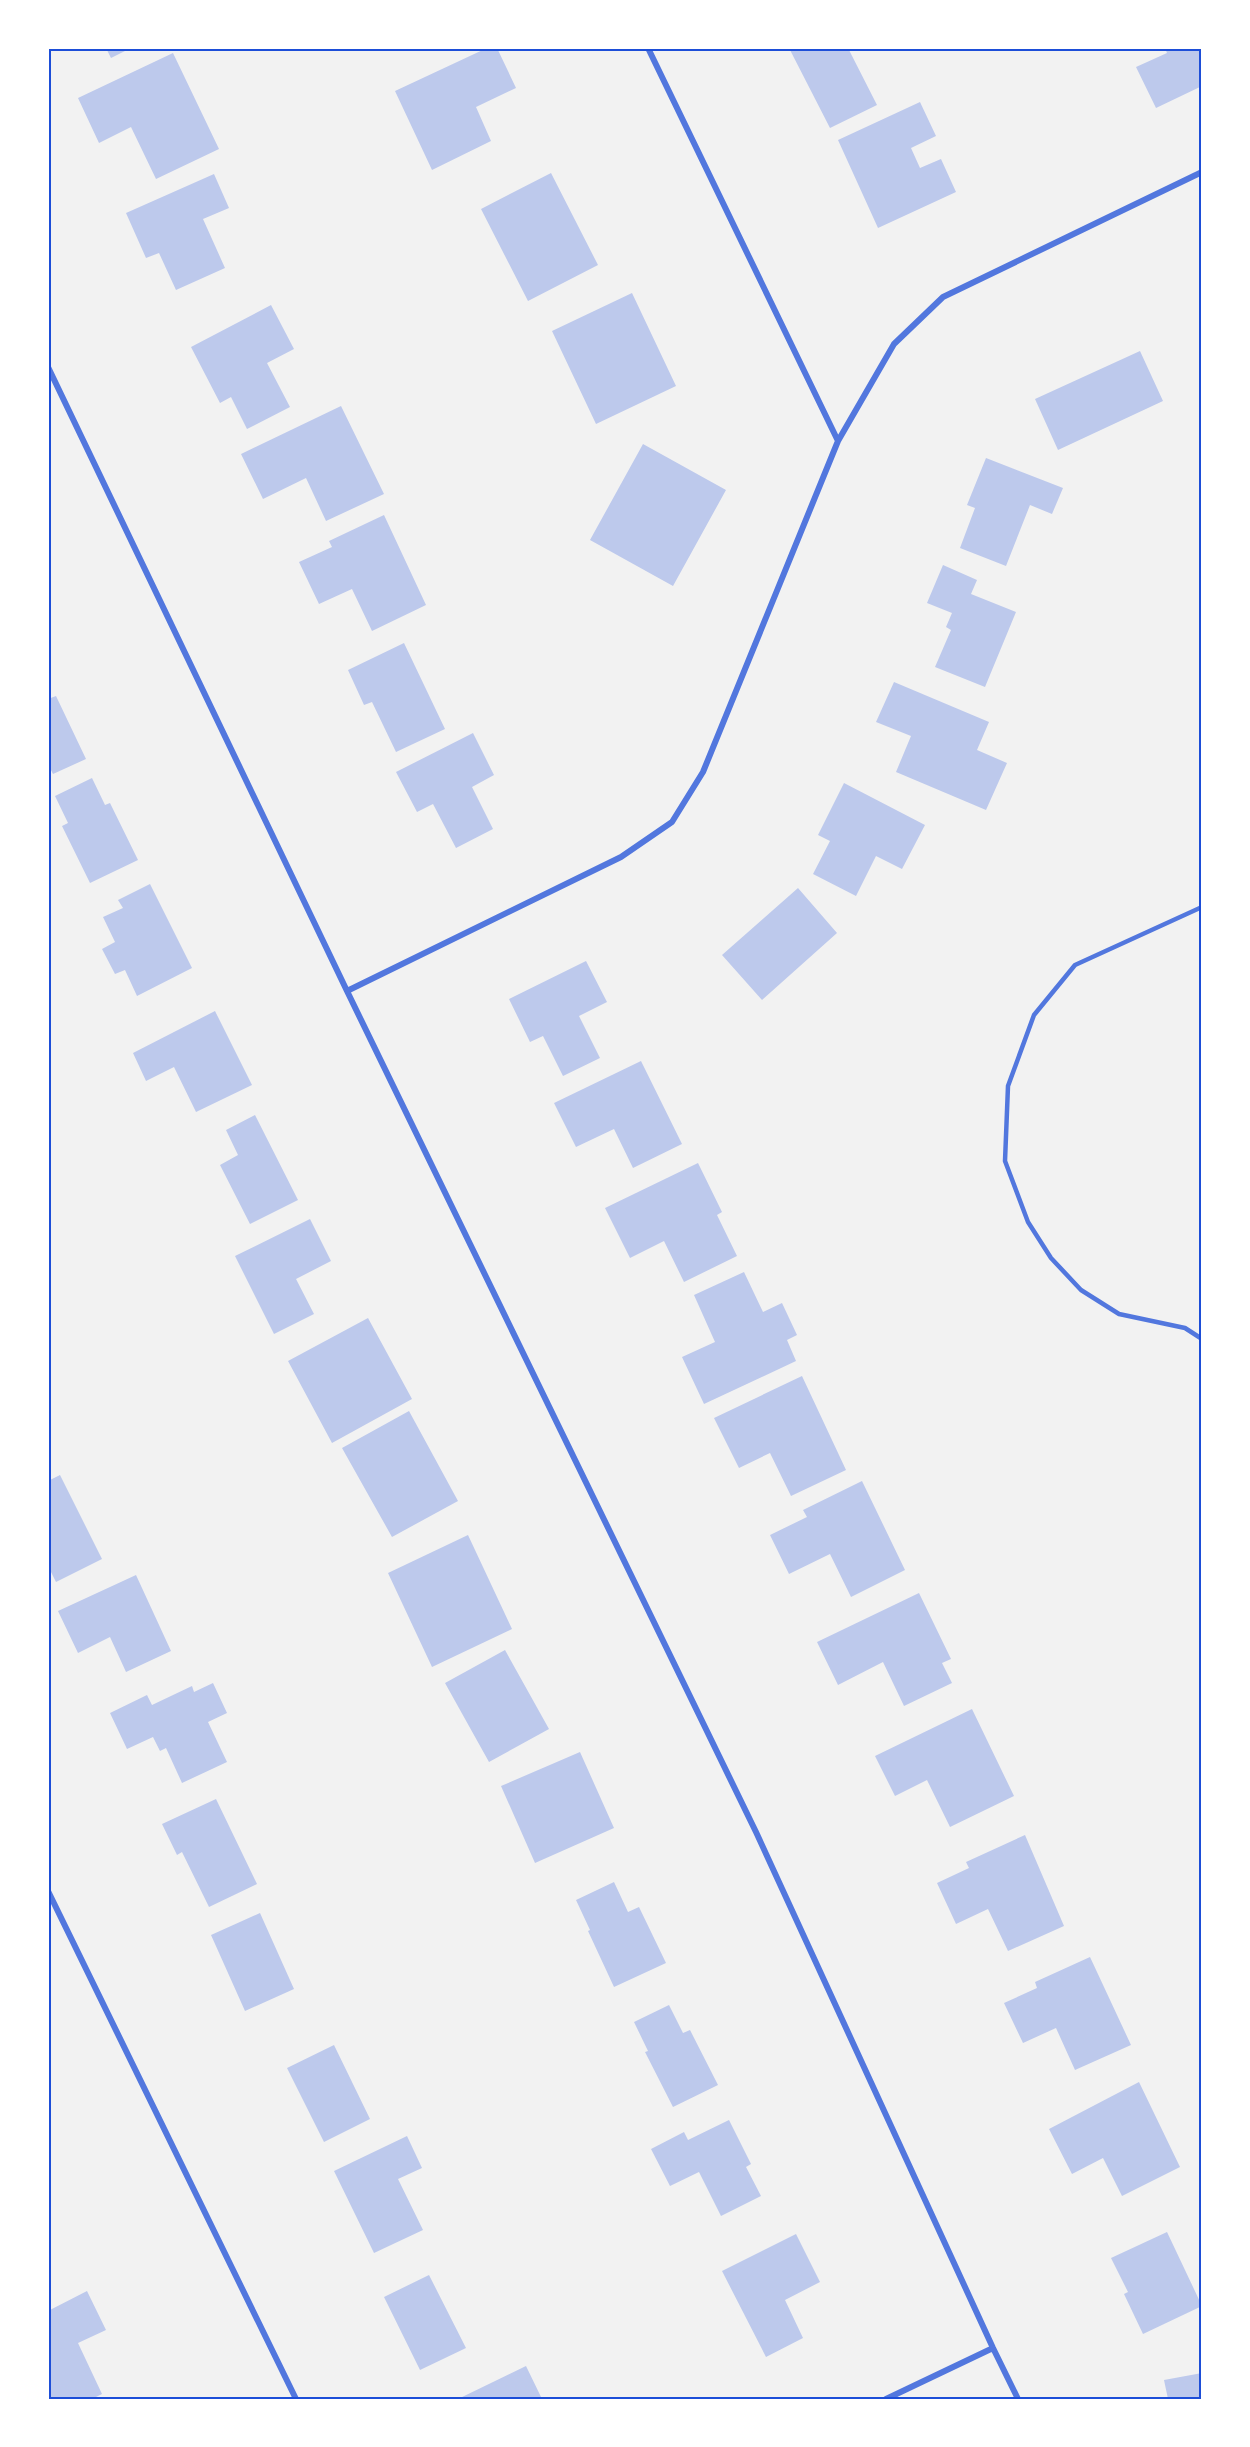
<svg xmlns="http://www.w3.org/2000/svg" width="1250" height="2447" viewBox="0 0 1250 2447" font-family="'Open Sans',sans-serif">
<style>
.building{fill:#bdc9ec}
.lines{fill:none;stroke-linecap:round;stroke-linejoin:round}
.service{stroke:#5277de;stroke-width:4.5}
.minor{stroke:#5277de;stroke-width:6}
.neatline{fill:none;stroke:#1d4ed8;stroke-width:2}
</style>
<rect width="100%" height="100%" fill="#f2f2f2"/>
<path class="building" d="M106 48H131L111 58Z
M487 48H497L516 88 476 107 491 141 432 170 395 91Z
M789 48H848L877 105 830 128Z
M1165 48H1202V86L1156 108 1136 67 1167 53Z
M173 53 219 149 156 179 131 127 99 143 78 98Z
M920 102 936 136 911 148 920 168 941 159 956 192 878 228 838 140Z
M551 173 598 265 528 301 481 209Z
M214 174 229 208 203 219 225 268 176 290 159 253 146 258 126 213Z
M632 293 676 386 596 424 552 331Z
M271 305 294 349 267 363 290 407 247 429 231 397 220 403 191 347Z
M1140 351 1163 401 1058 450 1035 399Z
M341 406 384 494 326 521 306 478 263 499 241 454Z
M643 444 726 490 673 586 590 540Z
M986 458 1063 488 1052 514 1030 505 1006 566 960 548 975 508 967 505Z
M384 515 426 605 372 631 352 589 319 604 299 562 332 547 329 541Z
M943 565 977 580 971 594 1016 612 985 687 935 667 951 630 946 627 952 613 927 603Z
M404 643 445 729 396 752 372 702 364 705 348 670Z
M894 682 989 722 977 750 1007 763 986 810 896 772 911 736 876 722Z
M56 696 86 759 53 774 48 764V699Z
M473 733 494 775 472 787 493 829 456 848 433 804 417 812 396 772Z
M92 778 105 805 110 803 138 860 90 883 62 826 68 823 55 796Z
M844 783 925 825 902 869 876 856 856 896 813 874 830 841 818 835Z
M150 884 192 968 137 996 125 970 115 974 102 949 115 942 103 917 123 908 118 900Z
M798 888 837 933 762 1000 722 955Z
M586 961 607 1002 579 1016 600 1058 563 1076 543 1036 530 1042 509 999Z
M215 1011 252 1085 196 1112 174 1067 146 1081 133 1053Z
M641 1061 682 1144 633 1168 614 1129 576 1147 554 1103Z
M255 1115 298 1200 250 1224 220 1165 238 1155 226 1130Z
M698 1163 722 1212 717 1215 737 1256 684 1282 664 1241 630 1258 605 1208Z
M310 1219 331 1261 296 1279 314 1314 274 1334 235 1256Z
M744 1272 763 1312 782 1303 797 1335 787 1340 796 1361 704 1404 682 1357 715 1342 694 1295Z
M368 1318 412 1399 332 1443 288 1361Z
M802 1376 846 1470 791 1496 770 1453 739 1468 714 1418Z
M409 1411 458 1501 392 1537 342 1448Z
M60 1475 102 1559 56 1582 48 1566V1481Z
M862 1481 905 1570 851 1597 830 1554 789 1574 770 1535 807 1517 803 1510Z
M468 1535 512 1629 432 1667 388 1573Z
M136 1575 171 1651 126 1672 110 1637 78 1653 58 1611Z
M919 1593 951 1659 942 1663 952 1683 904 1706 883 1662 838 1685 817 1642Z
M505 1650 549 1729 489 1762 445 1683Z
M213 1683 227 1713 208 1722 227 1762 182 1783 166 1748 160 1751 153 1737 127 1749 110 1713 147 1695 152 1705 192 1686 194 1692Z
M972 1709 1014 1796 950 1827 927 1780 895 1796 875 1756Z
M580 1752 614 1828 535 1863 501 1786Z
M216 1799 257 1884 209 1907 182 1852 177 1855 162 1824Z
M1025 1835 1064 1926 1008 1951 988 1909 956 1924 937 1883 969 1868 966 1862Z
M614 1882 628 1912 639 1907 666 1963 614 1987 588 1931 590 1930 576 1900Z
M260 1913 294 1989 245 2011 211 1935Z
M1090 1957 1131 2045 1075 2070 1056 2028 1023 2043 1004 2003 1037 1988 1035 1982Z
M669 2005 683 2033 690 2030 718 2085 673 2107 645 2052 648 2051 634 2022Z
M334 2045 370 2119 324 2142 287 2068Z
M1139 2082 1180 2167 1122 2196 1103 2158 1072 2174 1049 2129Z
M729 2120 751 2164 746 2167 761 2196 721 2216 699 2172 670 2186 651 2149 684 2132 688 2140Z
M407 2136 422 2168 398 2179 423 2230 374 2253 334 2171Z
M1167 2232 1202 2306 1143 2334 1124 2294 1128 2292 1111 2258Z
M796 2234 820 2282 785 2300 803 2338 766 2357 722 2271Z
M429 2275 466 2348 420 2370 384 2297Z
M87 2291 106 2330 78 2343 102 2394 92 2399H48V2311Z
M526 2366 542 2399H458Z
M1202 2373V2399H1168L1164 2380Z"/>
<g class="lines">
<path class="service" d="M1202 907 1075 965 1034 1015 1008 1086 1005 1161 1028 1222 1051 1258 1081 1290 1119 1314 1185 1328 1202 1339"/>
<path class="minor" d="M648 48 838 441
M48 367 347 991 756 1832 993 2348 1018 2399
M347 991 621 857 672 822 703 772 838 441 894 344 943 297 1202 172
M48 1891 296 2399
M886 2399 993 2348"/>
</g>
<rect width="1250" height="2447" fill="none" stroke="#ffffff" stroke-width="99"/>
<rect x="50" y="50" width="1150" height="2348" class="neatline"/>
</svg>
